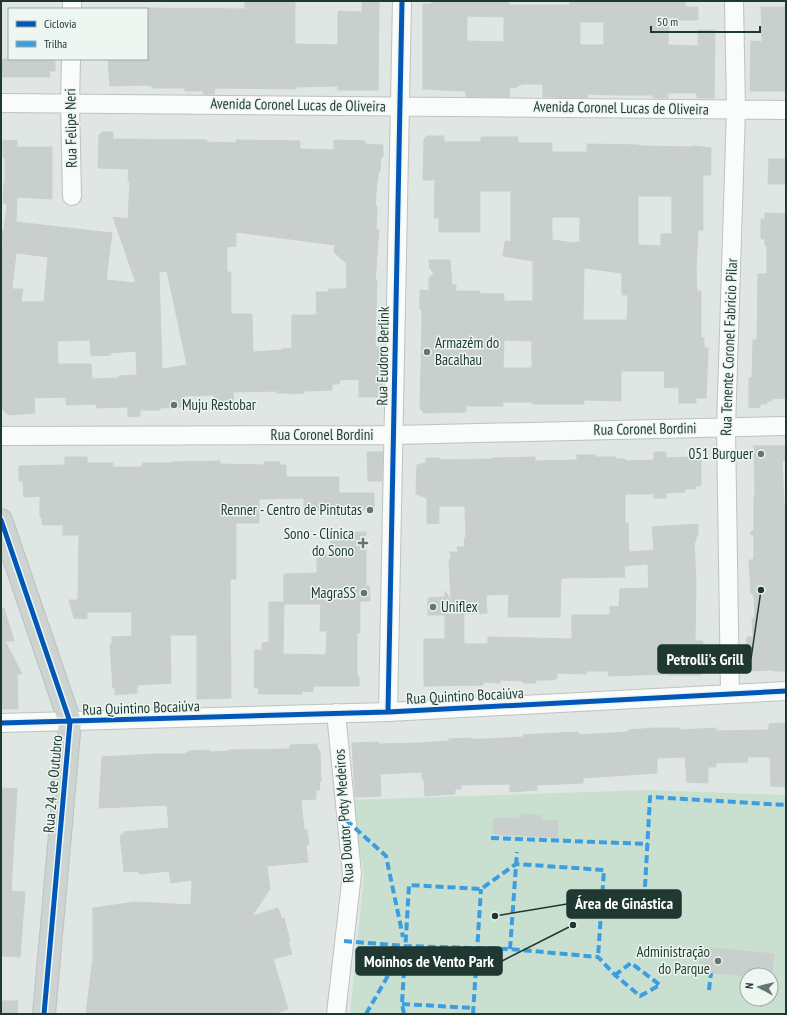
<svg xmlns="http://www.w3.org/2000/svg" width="787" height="1015" viewBox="0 0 787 1015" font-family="'PT Sans Narrow',sans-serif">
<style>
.green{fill:#c9dfcf;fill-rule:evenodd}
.building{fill:#c9cfcc;stroke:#c9cfcc;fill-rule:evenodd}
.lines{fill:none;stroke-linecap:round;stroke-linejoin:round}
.minor-casing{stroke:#bdc3c0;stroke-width:20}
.major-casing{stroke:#bac3c0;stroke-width:24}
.minor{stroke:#fafbfb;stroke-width:18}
.major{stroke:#ccd3d1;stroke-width:22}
.quiet{stroke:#3c9ee1;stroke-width:4;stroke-dasharray:8 4;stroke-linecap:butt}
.cycleway-casing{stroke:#edf6f1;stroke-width:8}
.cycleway{stroke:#0057b8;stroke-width:5}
.poi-dot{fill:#63756f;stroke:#edf6f1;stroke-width:1.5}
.labels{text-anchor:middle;stroke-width:3;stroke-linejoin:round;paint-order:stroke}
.street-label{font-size:15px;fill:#1f3831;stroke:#edf6f1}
.poi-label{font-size:15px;fill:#1f3831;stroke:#edf6f1;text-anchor:end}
.leader{fill:none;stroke:#1f3831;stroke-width:1.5}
.callout-dot{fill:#1f3831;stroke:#edf6f1;stroke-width:1.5}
.callout{fill:#1f3831;stroke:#1f3831;stroke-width:1.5}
.callout-label{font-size:16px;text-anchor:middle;font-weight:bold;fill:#fff}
</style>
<rect width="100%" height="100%" fill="#e0e6e3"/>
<path class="green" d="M646 790 786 795V1014H350L364 875 351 800ZM747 975H771V999H747Z"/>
<path class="building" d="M245 1H295V44L338 45V11L362 12V1H379L378 90H338V86L295 87V89L215 88 214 94H203L204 91H185V88H152V86L145 85 110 86 108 59H147V8L245 9Z
M432 1H509V5H570V1H685V7H698V20H669L668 45 698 46V30H715L714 98H697V93H668V98H653V95H617L587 94 588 98 543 97V84H521V85L516 86V88L510 87 509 97H466V91L423 89V4H431ZM467 16 504 17V42L467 41ZM580 22H604V45H580Z
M761 7H786V91H750L751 41 762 42Z
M1 59H55V71H49L50 77H1Z
M102 132H113V139L207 140V142L236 143V140L300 141V149L334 150V140L365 141V144L383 145V157H381L380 172H378V180H377L375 206H377L376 230H379L375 281H377L375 347H383L382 397H359V379L340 380 339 384H332V390L304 391V393L288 394V393H277V391L233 392 234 410 214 411V395L184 396 187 407 160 408V410H140V416L128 417V407L97 408 96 404 66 405V397L34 398 35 413 9 415 6 413 1 407V261L3 242H1V230H4L7 204 3 203 4 183H5V157H3V140L17 141V147H52V199L17 197 16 222 112 233 106 280 136 283 113 217 128 219 130 181H128L129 169 98 168 99 135ZM236 232 335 245 334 252 346 263 347 289H329L328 292H316L317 315H292V348L282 349V350L253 352 252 314H231V272H227V247L236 246ZM16 253 48 257 44 302H21L23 289H12ZM167 271 187 365 162 369 159 272ZM90 340 91 356 111 355 110 353 136 351 137 375 119 376V378L92 379 91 364H58L57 341Z
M427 136H444V142H481V137H518V143H552V152H587V144L639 145V146L693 147V146L711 148V175H703V230H698L696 270 697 291H701V338H704V348H708L706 398H696V403H679V388L664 387 665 371H621V401L584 400V404H532V402H503V406H466V412L424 413 420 408 422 324V309H420V290L429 291V278L434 274 430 268 429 260H450L452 285H456V291H480V294H504V301H533V261L503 256 505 241 511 242V191H480V232H439V218H434L435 180H423L424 139ZM638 196H672V234H661V246L638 245ZM552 217H580V242H575V243L552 240ZM584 268 622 273V295H628L627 320H583ZM504 340 532 341V368H503Z
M769 159H786V184H768Z
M765 213 786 214V398L771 399V401H767V404H760V407L749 408V378H752L753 340H757L758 274H767V246H765V239H761V219H765Z
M754 446H786V461H782L784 504H786V671H773V670L746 671 747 637H753L752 619 755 618 754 596 751 593 749 560H753L754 557V536L750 533 754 530V497H755Z
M367 452H383L382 481H368Z
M654 452H666V458L693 457V459H701V486H695V489H685V492L666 493V498H654V494H625V523H628L629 552 654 550 652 527 698 524V536H696V542H694L696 584 695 641H703L701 675H667V674L608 676 609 671H586V674L557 673V679H554L553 680H536V683H523V681L500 680V683L483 682V685L424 686V639H445V615H428V598L445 597V591L451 601 449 559H451L450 552H458L457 547H465L464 538H466L465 506H439V523L427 524V498L416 494 417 465 426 463V458H439V460L493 459V458L535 457V461L577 460V455H595V457H616V459H625V461L654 460ZM648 564 649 588 620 589 619 607 610 606V615H572V639L488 637V644H464V614L487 613 486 595 509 594 508 617H560L561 578 625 577 624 566Z
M65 457H87V463H113V467H142L143 463H170L174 462 220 461V464L264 465V462H280V465H286V477H339V493H374V510L304 511V498L259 499V523H236V579H230L231 698 197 699V635H170L171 683 137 685V693L115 695V688H113L110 644H112V637L132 636V612H87V619L74 618 69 600H78L79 535H63V525H42V517H40V496L24 497 23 481H19V466L65 465Z
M366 532V586H369L370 601H360V633H357V676H359V686H313V692L302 691V694H258L259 688H254L255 650H262V643L269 642V602H284V574L317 573V555L331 554 330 533ZM284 604H321L320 631H327L326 655 283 654Z
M1 608H4L14 641H5L22 674H17L18 709H1Z
M786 723V787L771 786 770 757H747L748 762 716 763V767H708V783L687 782 685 757 657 758V773L583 778V783L537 785V790L510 792V784L461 785V789H455V794L425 796 424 779H422V772L380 774 381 796 355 797 352 743 378 742 379 744 420 743 449 741V739L472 738V739H484L524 737 523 735 578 732 579 735 628 732V730L655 728H680V730L716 728V731L769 730V724Z
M317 744 318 750H320L321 782H319L320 790H316V799L301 800 304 830H307L309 845H306L308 862 267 866 270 889 252 916 278 908 282 919 284 918 290 941 288 942 292 954 273 959 288 1009 274 1014H86L93 957V908L135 902 191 905 192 880 171 883 169 871 139 874 138 871 124 872 120 835H124V832L169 828 167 805 99 808 102 757 155 754H184L190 751 209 750 211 752 229 751V750L290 749V745Z
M1 788 17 789 11 891 25 892 20 957 1 956Z
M520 814 541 816 540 820 558 821 557 837 493 834 494 818 519 819Z
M701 947 774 954 772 975 747 976 699 972Z
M1 1001H18L17 1014H1Z"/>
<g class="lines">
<defs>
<path id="minor" d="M72 9V1
M71 59 70 103 72 196
M1 103 786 110
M1 436 394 435 786 426
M730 694 726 428 736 109 734 1
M388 712 402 1
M1 723 388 712 786 691
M336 1014 352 874 336 713"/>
<path id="major" d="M1 520 70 722 44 1014"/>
</defs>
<use href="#minor" class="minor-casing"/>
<use href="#major" class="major-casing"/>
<use href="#minor" class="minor"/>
<use href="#major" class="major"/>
<path class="quiet" d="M346 820 386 856 403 937
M491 838 648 844
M645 887 650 797 786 805
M344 941 405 946 510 949 598 957 615 975 640 996 660 985 631 963 615 975
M510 949 517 852
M709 990 711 973
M402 1004 473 1008
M366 1014 404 948
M404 1014 402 1004 409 885 481 889 516 864 604 870 598 957
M473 1014 481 889"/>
<defs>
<path id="cycleway" d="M1 520 70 722 44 1014
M388 712 402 1
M1 723 388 712 786 691"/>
</defs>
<use href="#cycleway" class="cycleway-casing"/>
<use href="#cycleway" class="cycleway"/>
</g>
<g class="poi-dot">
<circle cx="427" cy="352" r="4"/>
<circle cx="174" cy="405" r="4"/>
<circle cx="761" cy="454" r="4"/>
<circle cx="370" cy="510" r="4"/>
<path d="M361 537h4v4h4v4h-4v4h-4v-4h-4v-4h4z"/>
<circle cx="364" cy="593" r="4"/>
<circle cx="433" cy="607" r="4"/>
<circle cx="718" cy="961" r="4"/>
</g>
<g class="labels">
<g class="street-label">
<text transform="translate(298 105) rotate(1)" y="5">Avenida Coronel Lucas de Oliveira</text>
<text transform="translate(621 108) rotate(1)" y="5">Avenida Coronel Lucas de Oliveira</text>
<text transform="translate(71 128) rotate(-91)" y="5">Rua Felipe Neri</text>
<text transform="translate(729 347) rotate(-88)" y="5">Rua Tenente Coronel Fabricio Pilar</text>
<text transform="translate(383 356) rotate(-89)" y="5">Rua Eudoro Berlink</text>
<text transform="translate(645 429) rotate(-1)" y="5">Rua Coronel Bordini</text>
<text x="322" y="440">Rua Coronel Bordini</text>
<text transform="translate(465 696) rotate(-3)" y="5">Rua Quintino Bocaiúva</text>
<text transform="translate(141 708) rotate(-2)" y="5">Rua Quintino Bocaiúva</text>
<text transform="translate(53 784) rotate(-85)" y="5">Rua 24 de Outubro</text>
<text transform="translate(344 816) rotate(-94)" y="5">Rua Doutor Poty Medeiros</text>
</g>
<g class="poi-label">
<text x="435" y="348" text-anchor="start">Armazém do<tspan x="435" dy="17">Bacalhau</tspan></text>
<text x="182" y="410" text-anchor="start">Muju Restobar</text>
<text x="753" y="459">051 Burguer</text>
<text x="362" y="515">Renner - Centro de Pintutas</text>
<text x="354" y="539">Sono - Clínica<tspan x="354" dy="17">do Sono</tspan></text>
<text x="356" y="598">MagraSS</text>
<text x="441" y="612" text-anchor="start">Uniflex</text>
<text x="710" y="957">Administração<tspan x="710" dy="17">do Parque</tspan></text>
</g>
</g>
<path class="leader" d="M761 590L751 659M495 916L567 904M573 925L502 961"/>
<g class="callout-dot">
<circle cx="761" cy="590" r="4"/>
<circle cx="495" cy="916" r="4"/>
<circle cx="573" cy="925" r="4"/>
</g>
<g class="callout">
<rect x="658" y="645" width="93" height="28" rx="4"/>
<rect x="567" y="890" width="114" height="28" rx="4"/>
<rect x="356" y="947" width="146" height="28" rx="4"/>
</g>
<g class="callout-label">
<text x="705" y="665">Petrolli's Grill</text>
<text x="624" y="909">Área de Ginástica</text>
<text x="429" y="967">Moinhos de Vento Park</text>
</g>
<rect width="787" height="1015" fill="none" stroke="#1f3831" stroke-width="4"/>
<rect x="8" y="8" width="140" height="52" fill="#edf6f1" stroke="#9baaa4"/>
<rect x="16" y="21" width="20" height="6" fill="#0057b8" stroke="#9baaa4"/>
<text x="44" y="28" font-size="12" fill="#1f3831">Ciclovia</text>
<rect x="16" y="41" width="20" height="6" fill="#3c9ee1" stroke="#9baaa4"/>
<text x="44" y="48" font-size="12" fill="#1f3831">Trilha</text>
<g transform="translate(759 987) rotate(277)"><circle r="19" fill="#edf6f1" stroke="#9baaa4"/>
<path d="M0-3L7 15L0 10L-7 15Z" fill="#63756f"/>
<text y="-6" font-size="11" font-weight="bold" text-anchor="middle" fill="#1f3831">N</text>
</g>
<path d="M651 26v6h109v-6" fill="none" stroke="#1f3831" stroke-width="2"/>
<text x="657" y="26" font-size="12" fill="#1f3831" stroke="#edf6f1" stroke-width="3" paint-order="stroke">50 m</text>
</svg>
